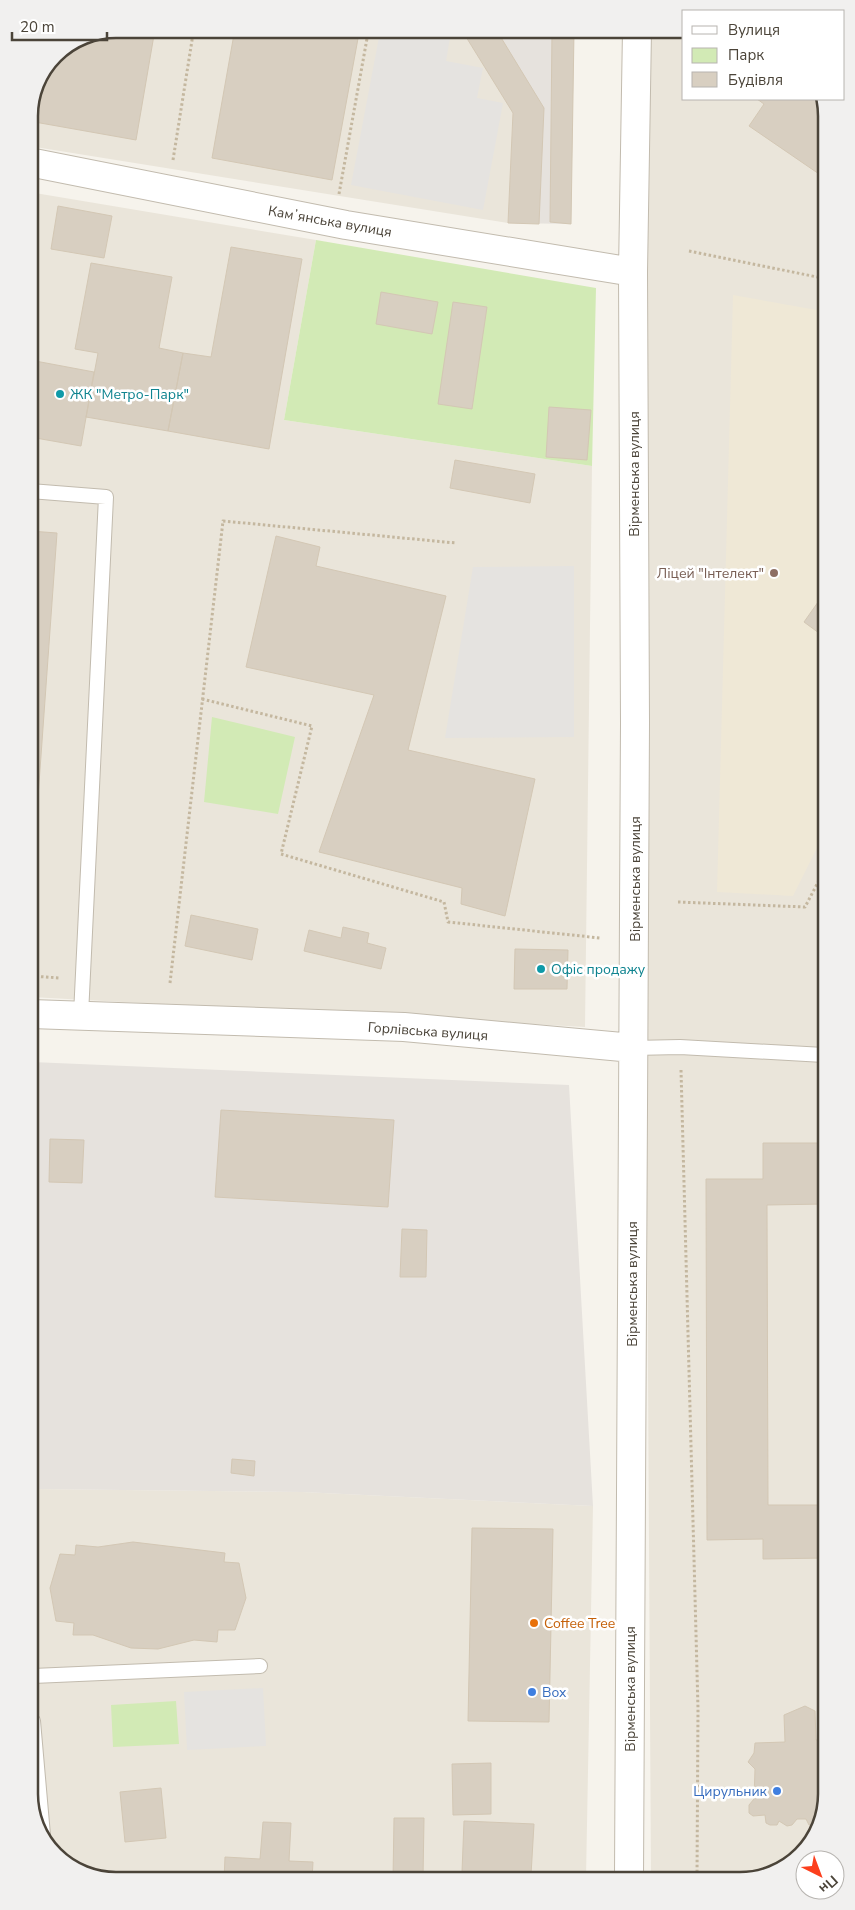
<svg xmlns="http://www.w3.org/2000/svg" width="855" height="1910" viewBox="0 0 855 1910" font-family="'Nunito Sans',sans-serif">
<style>
.residential{fill:#eae5da}
.industrial{fill:#e6e2dd}
.education{fill:#efe8d6}
.green{fill:#d2eab5}
.parking{fill:#e5e3e0}
.building{fill:#d8cfc1;stroke:#d3c7b4}
.lines{fill:none;stroke-linecap:round;stroke-linejoin:round}
.lane-casing{stroke:#c2bbae;stroke-width:16}
.street-casing{stroke:#c2bbae;stroke-width:30}
.path{stroke:#c4b79f;stroke-width:3;stroke-dasharray:2.5 2.5;stroke-linecap:butt}
.lane{stroke:#fff;stroke-width:14}
.street{stroke:#fff;stroke-width:28}
.culture-dot{fill:#0f9aa8;stroke:#fff;stroke-width:2}
.education-dot{fill:#8d6e63;stroke:#fff;stroke-width:2}
.food-dot{fill:#e8710a;stroke:#fff;stroke-width:2}
.shop-dot{fill:#3f7fe0;stroke:#fff;stroke-width:2}
.labels{text-anchor:middle;stroke-width:5;stroke-linejoin:round;paint-order:stroke}
.street-label{font-size:14px;fill:#4b4439;stroke:#fff}
.culture-label{font-size:14px;fill:#0d838f;stroke:#fff;text-anchor:start}
.education-label{font-size:14px;fill:#785e54;stroke:#fff;text-anchor:end}
.food-label{font-size:14px;fill:#c56008;stroke:#fff;text-anchor:start}
.shop-label{font-size:14px;fill:#366cbe;stroke:#fff;text-anchor:start}
.rim{fill:none;stroke:#4b4439;stroke-width:2.5}
</style>
<rect width="100%" height="100%" fill="#f6f3ec"/>
<path class="residential" d="M640 30H684V99H822L826 1795 808 1847 768 1877H651Z
M463 32 513 113 508 223 29 146V110L54 54 83 35Z
M29 192 316 240 284 420 592 466 585 1027 31 997Z
M31 1062 34 1311 32 1315Z
M33 1489 302 1492 593 1506 586 1878 110 1881 63 1863 33 1823Z"/>
<path class="industrial" d="M574 31 571 224 508 223 513 113 463 32Z
M32 1062 569 1085 593 1506 302 1492 33 1489Z"/>
<path class="education" d="M733 295 822 311 824 834 793 896 717 892Z"/>
<path class="green" d="M316 240 596 288 592 466 284 420Z
M212 717 295 737 278 814 204 802Z
M176 1701 179 1744 113 1747 111 1705Z"/>
<path class="parking" d="M380 32H451L446 61 483 68 477 98 503 103 483 210 351 185Z
M574 566V737L445 738 473 567Z
M263 1688 266 1746 187 1750 184 1692Z"/>
<path class="building" d="M497 31 544 108 539 224 508 223 513 113 463 32Z
M552 31H574L571 224 550 222Z
M359 33 332 180 212 158 234 34Z
M83 35H154L136 140 29 121V110L54 54Z
M757 99H818L822 101V176L749 126 764 104Z
M58 206 112 216 104 258 51 249Z
M231 247 302 259 269 449 168 431 183 353 211 357Z
M91 263 172 277 159 348 183 353 168 431 86 417 98 353 75 349Z
M381 292 438 302 432 334 376 324Z
M453 302 487 307 472 409 438 404Z
M30 360 94 372 81 446 30 437Z
M549 407 591 410 587 460 546 457Z
M455 460 535 474 530 503 450 488Z
M30 531 57 533 33 867H31Z
M276 536 320 547 316 566 446 596 408 750 535 779 505 916 461 904 462 888 319 852 374 695 246 667Z
M823 595V636L804 622Z
M191 915 258 929 252 960 185 946Z
M343 927 369 933 367 943 386 948 381 969 304 951 309 930 341 938Z
M515 949 568 950 567 989H514Z
M221 1110 394 1120 388 1207 215 1197Z
M50 1139 84 1140 82 1183 49 1182Z
M763 1143H824L825 1204 767 1205 768 1505H825L826 1558 763 1559V1539L707 1540 706 1179H763Z
M402 1229 427 1230 426 1277H400Z
M232 1459 255 1461 254 1476 231 1473Z
M472 1528 553 1529 549 1722 468 1721Z
M133 1542 225 1553 224 1562 239 1563 246 1598 235 1630H218L217 1642 194 1640 158 1649 131 1648 93 1635H73L74 1623 56 1621 50 1588 60 1554 75 1555 76 1545 98 1547Z
M805 1706 815 1711 816 1740H826V1795L815 1825H809L806 1819H797L792 1825 787 1826 779 1821 777 1825H770L766 1823 765 1815 753 1816 749 1813V1805L754 1799 755 1769 748 1762 754 1753 755 1743 785 1742 784 1715Z
M491 1763V1814L453 1815 452 1764Z
M161 1788 166 1838 125 1842 120 1792Z
M394 1818H424L423 1879H393Z
M464 1821 534 1824 531 1875 462 1872Z
M263 1822 291 1823 289 1861 313 1862 312 1880H224L225 1857 260 1859Z"/>
<g class="lines">
<defs>
<path id="lane" d="M30 491 106 497 81 1015
M633 1048 680 1047 824 1055
M33 1676 260 1666
M33 1721 43 1835"/>
<path id="street" d="M29 162 346 225 633 272
M31 1014 404 1027 633 1048
M629 1877 635 723 633 272 637 30"/>
</defs>
<use href="#lane" class="lane-casing"/>
<use href="#street" class="street-casing"/>
<path class="path" d="M173 160 193 34
M339 194 368 33
M689 251 822 278
M202 699 312 726 281 854 444 902 448 922 600 938
M678 902 805 907 824 871
M31 976 60 978
M170 983 223 521 456 543
M681 1070 698 1709 697 1877"/>
<use href="#lane" class="lane"/>
<use href="#street" class="street"/>
</g>
<g class="culture-dot">
<circle cx="60" cy="394" r="5"/>
<circle cx="541" cy="969" r="5"/>
</g>
<circle class="education-dot" cx="774" cy="573" r="5"/>
<circle class="food-dot" cx="534" cy="1623" r="5"/>
<g class="shop-dot">
<circle cx="532" cy="1692" r="5"/>
<circle cx="777" cy="1791" r="5"/>
</g>
<g class="labels">
<g class="street-label">
<text transform="translate(330 221) rotate(10)" y="5">Камʼянська вулиця</text>
<text transform="translate(634 474) rotate(-90)" y="5">Вірменська вулиця</text>
<text transform="translate(635 879) rotate(-90)" y="5">Вірменська вулиця</text>
<text transform="translate(428 1031) rotate(4)" y="5">Горлівська вулиця</text>
<text transform="translate(632 1284) rotate(-90)" y="5">Вірменська вулиця</text>
<text transform="translate(630 1689) rotate(-90)" y="5">Вірменська вулиця</text>
</g>
<g class="culture-label">
<text x="70" y="399">ЖК "Метро-Парк"</text>
<text x="551" y="974">Офіс продажу</text>
</g>
<g class="education-label">
<text x="764" y="578">Ліцей "Інтелект"</text>
</g>
<g class="food-label">
<text x="544" y="1628">Coffee Tree</text>
</g>
<g class="shop-label">
<text x="542" y="1697">Box</text>
<text x="767" y="1796" text-anchor="end">Цирульник</text>
</g>
</g>
<path d="M0 0H855V1910H0ZM116 38H740A78 78 0 0 1 818 116V1794A78 78 0 0 1 740 1872H116A78 78 0 0 1 38 1794V116A78 78 0 0 1 116 38Z" fill="#f1f0ef" fill-rule="evenodd"/>
<path class="rim" d="M116 38H740A78 78 0 0 1 818 116V1794A78 78 0 0 1 740 1872H116A78 78 0 0 1 38 1794V116A78 78 0 0 1 116 38Z"/>
<rect x="682" y="10" width="162" height="90" fill="#ffffff" stroke="#b7b4b0"/>
<rect x="692" y="26" width="25" height="8" fill="#ffffff" stroke="#b7b4b0"/>
<text x="728" y="35" font-size="15" fill="#4b4439">Вулиця</text>
<rect x="692" y="48" width="25" height="15" fill="#d2eab5" stroke="#b7b4b0"/>
<text x="728" y="60" font-size="15" fill="#4b4439">Парк</text>
<rect x="692" y="72" width="25" height="15" fill="#d8cfc1" stroke="#b7b4b0"/>
<text x="728" y="85" font-size="15" fill="#4b4439">Будівля</text>
<g transform="translate(820 1875) rotate(138)"><circle r="24" fill="#ffffff" stroke="#b7b4b0"/>
<path d="M0-4L9 19L0 12L-9 19Z" fill="#fc3f1d"/>
<text y="-8" font-size="14" font-weight="bold" text-anchor="middle" fill="#4b4439">Пн</text>
</g>
<path d="M12 32v8h95v-8" fill="none" stroke="#4b4439" stroke-width="2.5"/>
<text x="20" y="32" font-size="15" fill="#4b4439" stroke="#ffffff" stroke-width="4" paint-order="stroke">20 m</text>
</svg>
